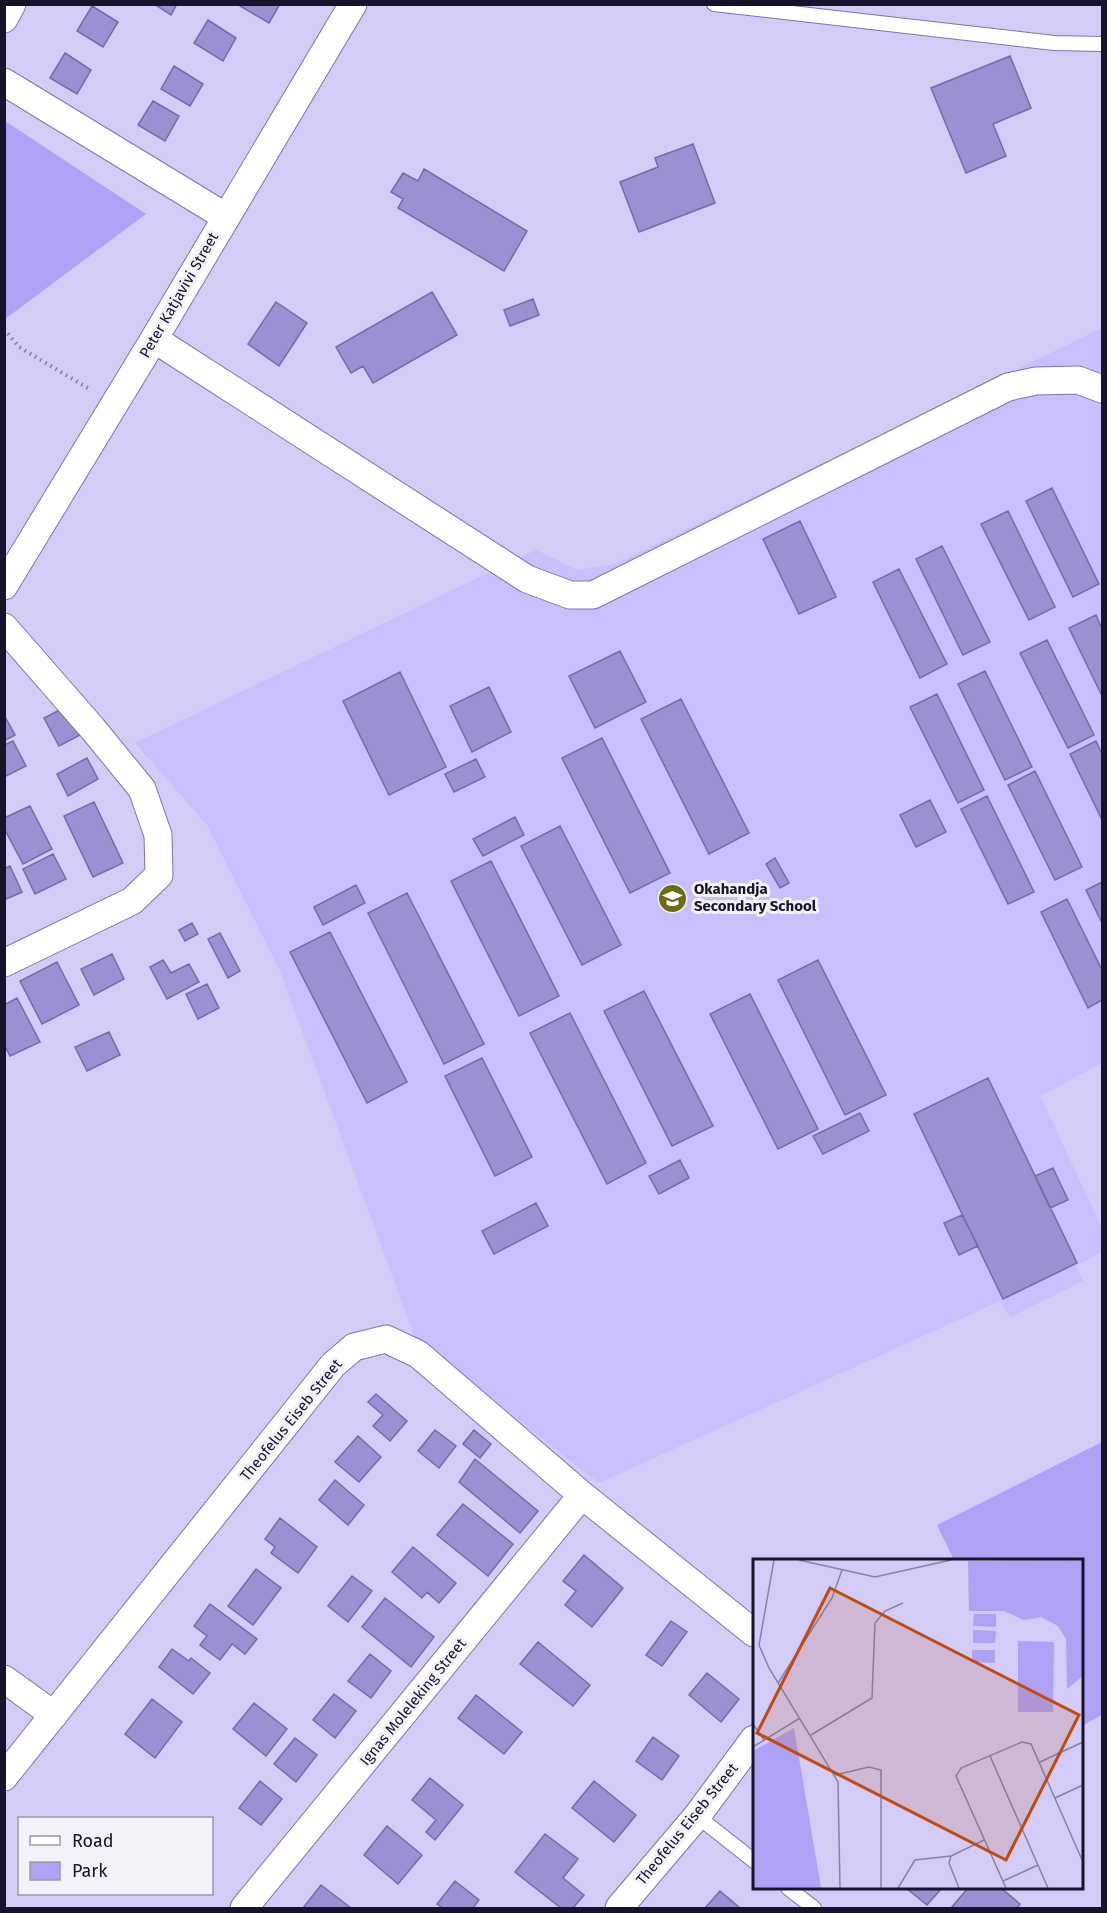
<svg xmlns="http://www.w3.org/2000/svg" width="1107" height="1913" viewBox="0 0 1107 1913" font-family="'Fira Sans',sans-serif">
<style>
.built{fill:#c8bffc}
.green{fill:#afa1f5}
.building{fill:#9a90d2;stroke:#756aaa;stroke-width:1.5}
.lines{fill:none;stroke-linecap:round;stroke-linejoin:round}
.service-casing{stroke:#7e73b3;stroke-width:16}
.minor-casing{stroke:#7e73b3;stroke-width:29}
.path{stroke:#817b9e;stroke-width:4;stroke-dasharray:1.5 4.5;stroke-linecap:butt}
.service{stroke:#fff;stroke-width:14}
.minor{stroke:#fff;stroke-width:27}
.labels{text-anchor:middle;stroke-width:6;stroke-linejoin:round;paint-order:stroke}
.street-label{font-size:15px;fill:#18132c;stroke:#f3f2f9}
.poi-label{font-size:15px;font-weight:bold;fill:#18132c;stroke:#f3f2f9;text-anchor:start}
.inset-road{fill:none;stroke:#8882a5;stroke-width:1.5}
.view{fill:#be4b12;fill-opacity:0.15;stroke:#be4b12;stroke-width:3}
.inset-edge{fill:none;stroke:#18132c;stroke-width:3}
</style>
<rect width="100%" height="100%" fill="#d2ccf6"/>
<path class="built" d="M1102 328V1063L1040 1096 1102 1228V1252L1075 1266 1083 1281 1010 1317 1000 1301 599 1483 416 1340 280 971 207 825 135 743 536 550 577 570 615 564Z"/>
<path class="green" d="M5 121 146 214 5 319Z
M1102 1442V1715L1082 1726V1560H954L937 1525Z"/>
<path class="building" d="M154 4H177L171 15Z
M241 4H280L269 23 240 6Z
M92 6 118 22 103 47 77 31Z
M208 20 236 38 223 61 194 43Z
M65 53 91 70 77 94 50 78Z
M1010 56 1031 108 993 124 1006 156 966 173 931 88Z
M174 66 203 84 190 106 161 89Z
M153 101 179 116 165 141 138 125Z
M693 144 715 203 639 232 620 182 658 167 655 158Z
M424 169 527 231 504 271 398 208 403 199 391 192 403 173 418 181Z
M432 292 457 335 373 383 363 366 351 373 336 347Z
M533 299 539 315 510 326 504 310Z
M276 302 307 323 279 366 248 344Z
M1052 488 1099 584 1073 597 1026 501Z
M1008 511 1055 607 1029 620 981 524Z
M800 521 836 597 799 614 763 539Z
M942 546 990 642 963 655 916 559Z
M899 569 947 664 920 678 873 582Z
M1096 615 1102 629V696L1069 628Z
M1047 640 1094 735 1068 748 1020 653Z
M620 651 646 702 595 728 569 676Z
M985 671 1032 767 1005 780 958 684Z
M400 672 446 767 389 795 343 701Z
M489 687 511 732 472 752 450 706Z
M937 694 984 790 958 803 910 707Z
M681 699 749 833 709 854 641 719Z
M67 706 82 734 59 746 44 718Z
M4 715 15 735 4 741Z
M602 738 670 873 630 893 562 758Z
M13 741 26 766 4 777V745Z
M1096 741 1102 754V820L1070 754Z
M87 758 98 779 68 796 57 774Z
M476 759 485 777 454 792 445 774Z
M1035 771 1082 867 1055 880 1008 785Z
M987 796 1034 892 1008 904 961 809Z
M930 800 946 832 916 847 900 815Z
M94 802 123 863 93 877 64 816Z
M30 806 52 849 23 864 4 828V818Z
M515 817 524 835 483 856 473 839Z
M560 826 621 945 582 965 521 846Z
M53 854 66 879 35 894 23 869Z
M775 858 789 883 780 888 766 864Z
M491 861 559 996 519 1016 451 881Z
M10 866 22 892 4 900V869Z
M1102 882V923L1086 890Z
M356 885 365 903 323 925 314 907Z
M407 893 484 1044 444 1064 368 913Z
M1067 899 1102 970V1000L1088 1008 1041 912Z
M192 923 198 934 185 941 179 930Z
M330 932 407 1082 367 1103 290 952Z
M220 933 240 971 228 978 208 939Z
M112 954 124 979 94 995 81 969Z
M163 960 171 973 189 964 199 982 167 999 150 967Z
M818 960 886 1095 845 1115 778 980Z
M57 962 79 1005 42 1024 20 981Z
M207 984 219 1008 198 1019 186 994Z
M644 991 713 1126 672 1146 604 1011Z
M750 994 818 1129 778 1149 710 1014Z
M17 998 40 1042 10 1056 4 1044V1005Z
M570 1013 646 1163 607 1184 530 1033Z
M109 1032 120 1055 87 1071 75 1047Z
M482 1058 532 1157 495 1176 445 1076Z
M988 1078 1077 1263 1003 1299 914 1114Z
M860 1113 869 1131 823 1154 813 1136Z
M680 1160 689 1178 659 1194 649 1176Z
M1053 1168 1068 1200 1050 1208 1035 1176Z
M536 1203 548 1226 494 1254 482 1231Z
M962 1215 978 1246 959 1255 944 1223Z
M376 1394 407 1421 390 1441 373 1426 383 1415 368 1402Z
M435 1430 456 1446 439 1468 418 1451Z
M474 1430 491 1444 480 1458 463 1444Z
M358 1436 381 1457 359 1482 335 1462Z
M475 1459 538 1511 520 1533 459 1482Z
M335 1480 364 1505 348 1525 319 1500Z
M463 1504 513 1544 488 1576 437 1535Z
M280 1518 317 1547 298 1573 271 1553 275 1547 265 1539Z
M413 1547 456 1583 439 1603 427 1592 422 1598 392 1572Z
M584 1555 623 1588 592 1627 565 1605 576 1591 563 1581Z
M256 1569 281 1588 253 1625 228 1606Z
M352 1576 372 1591 348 1622 328 1606Z
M385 1598 434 1637 411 1667 362 1627Z
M210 1604 257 1639 245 1654 232 1644 220 1660 200 1645 207 1636 194 1626Z
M671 1621 687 1632 662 1666 646 1655Z
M538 1642 590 1685 573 1706 520 1664Z
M172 1649 189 1661 191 1658 210 1673 193 1694 159 1667Z
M370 1654 391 1671 371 1698 348 1681Z
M707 1673 739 1699 721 1722 689 1695Z
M334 1694 356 1711 335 1738 313 1720Z
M476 1695 522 1732 504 1754 458 1718Z
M152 1699 182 1722 155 1758 125 1734Z
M254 1703 287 1729 266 1756 233 1729Z
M653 1737 679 1756 662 1780 636 1761Z
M295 1738 317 1755 296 1782 274 1764Z
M430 1778 463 1805 435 1840 426 1832 436 1820 412 1800Z
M260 1781 282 1799 261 1825 239 1808Z
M594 1781 636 1815 614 1842 572 1808Z
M387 1826 422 1855 398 1884 364 1855Z
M545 1834 578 1859 563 1878 584 1895 573 1908H561L515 1872Z
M455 1881 479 1900 473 1908H443L437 1904Z
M321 1885 351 1908H303Z
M906 1888H942L927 1905Z
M968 1888H1001L1020 1904 1017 1908H951Z
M720 1891 740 1908H705Z"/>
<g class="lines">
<defs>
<path id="service" d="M714 4 1054 43 1102 44
M697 1816 754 1861
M788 1888 814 1908"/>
<path id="minor" d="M4 19 12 4
M4 82 226 217
M154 339 527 579 570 595H593L1008 387 1036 381 1078 380 1102 389
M4 586 154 339 353 4
M4 627 93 729 142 789 158 835 159 875 132 901 4 963
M4 1679 54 1715
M4 1777 333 1365 354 1347 386 1339 418 1354 582 1495 754 1633
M244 1908 582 1495
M619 1908 697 1816 754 1739"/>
</defs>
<use href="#service" class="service-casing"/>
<use href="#minor" class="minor-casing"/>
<path class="path" d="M4 329 19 347 91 390"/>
<use href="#service" class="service"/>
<use href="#minor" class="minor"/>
</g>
<defs>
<symbol id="school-disc" viewBox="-11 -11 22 22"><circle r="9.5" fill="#6b6d0f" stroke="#f3f2f9"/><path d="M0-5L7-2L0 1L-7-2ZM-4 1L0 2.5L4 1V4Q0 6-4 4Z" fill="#fff"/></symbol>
</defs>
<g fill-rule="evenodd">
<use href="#school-disc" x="656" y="882" width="33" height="33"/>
</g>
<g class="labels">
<g class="street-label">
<text transform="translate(179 295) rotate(-60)" y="5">Peter Katjavivi Street</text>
<text transform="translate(291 1420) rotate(-51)" y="5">Theofelus Eiseb Street</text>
<text transform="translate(413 1702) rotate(-51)" y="5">Ignas Moleleking Street</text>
<text transform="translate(687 1824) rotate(-51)" y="5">Theofelus Eiseb Street</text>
</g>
<g class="poi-label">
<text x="694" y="894">Okahandja<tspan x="694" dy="17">Secondary School</tspan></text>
</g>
</g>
<g transform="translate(753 1559)">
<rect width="330" height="330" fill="#d2ccf6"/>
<path d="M330 1V117L314 130 313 80 305 67 288 58 271 61 251 52H216L215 2ZM221 55H243V68L220 67ZM220 71 243 72 242 84H220ZM265 82 301 83 300 153H265ZM219 91H242V104L219 103ZM41 169 68 329H0V192Z" fill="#afa1f5"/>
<path class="inset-road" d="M21 1 6 86 16 109 85 223 87 329M46 1 122 18 198 1M25 124 79 39 89 11M0 165 11 181M58 176 119 139 122 64 132 52 150 44M0 188 47 159M237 197 295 329M287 203 330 183M82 216 116 208 128 211V329M302 239 330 226M250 322 285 306M145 329 162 301 198 297M206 329 196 304 198 297 231 281M253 329 203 217 208 209 269 183 278 185 330 303"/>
<path class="view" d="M77 29 326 156 253 301 4 174Z"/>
<rect width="330" height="330" class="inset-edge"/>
</g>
<rect width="1107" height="1913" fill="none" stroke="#18132c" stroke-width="12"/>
<rect x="18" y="1817" width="195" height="78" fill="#f3f2f9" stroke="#9b99a7" stroke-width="1.5"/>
<rect x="30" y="1836" width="30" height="9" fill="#ffffff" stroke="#9b99a7" stroke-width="1.5"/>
<text x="72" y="1847" font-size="18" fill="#18132c">Road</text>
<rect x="30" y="1862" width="30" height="18" fill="#afa1f5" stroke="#9b99a7" stroke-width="1.5"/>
<text x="72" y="1877" font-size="18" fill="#18132c">Park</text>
</svg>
